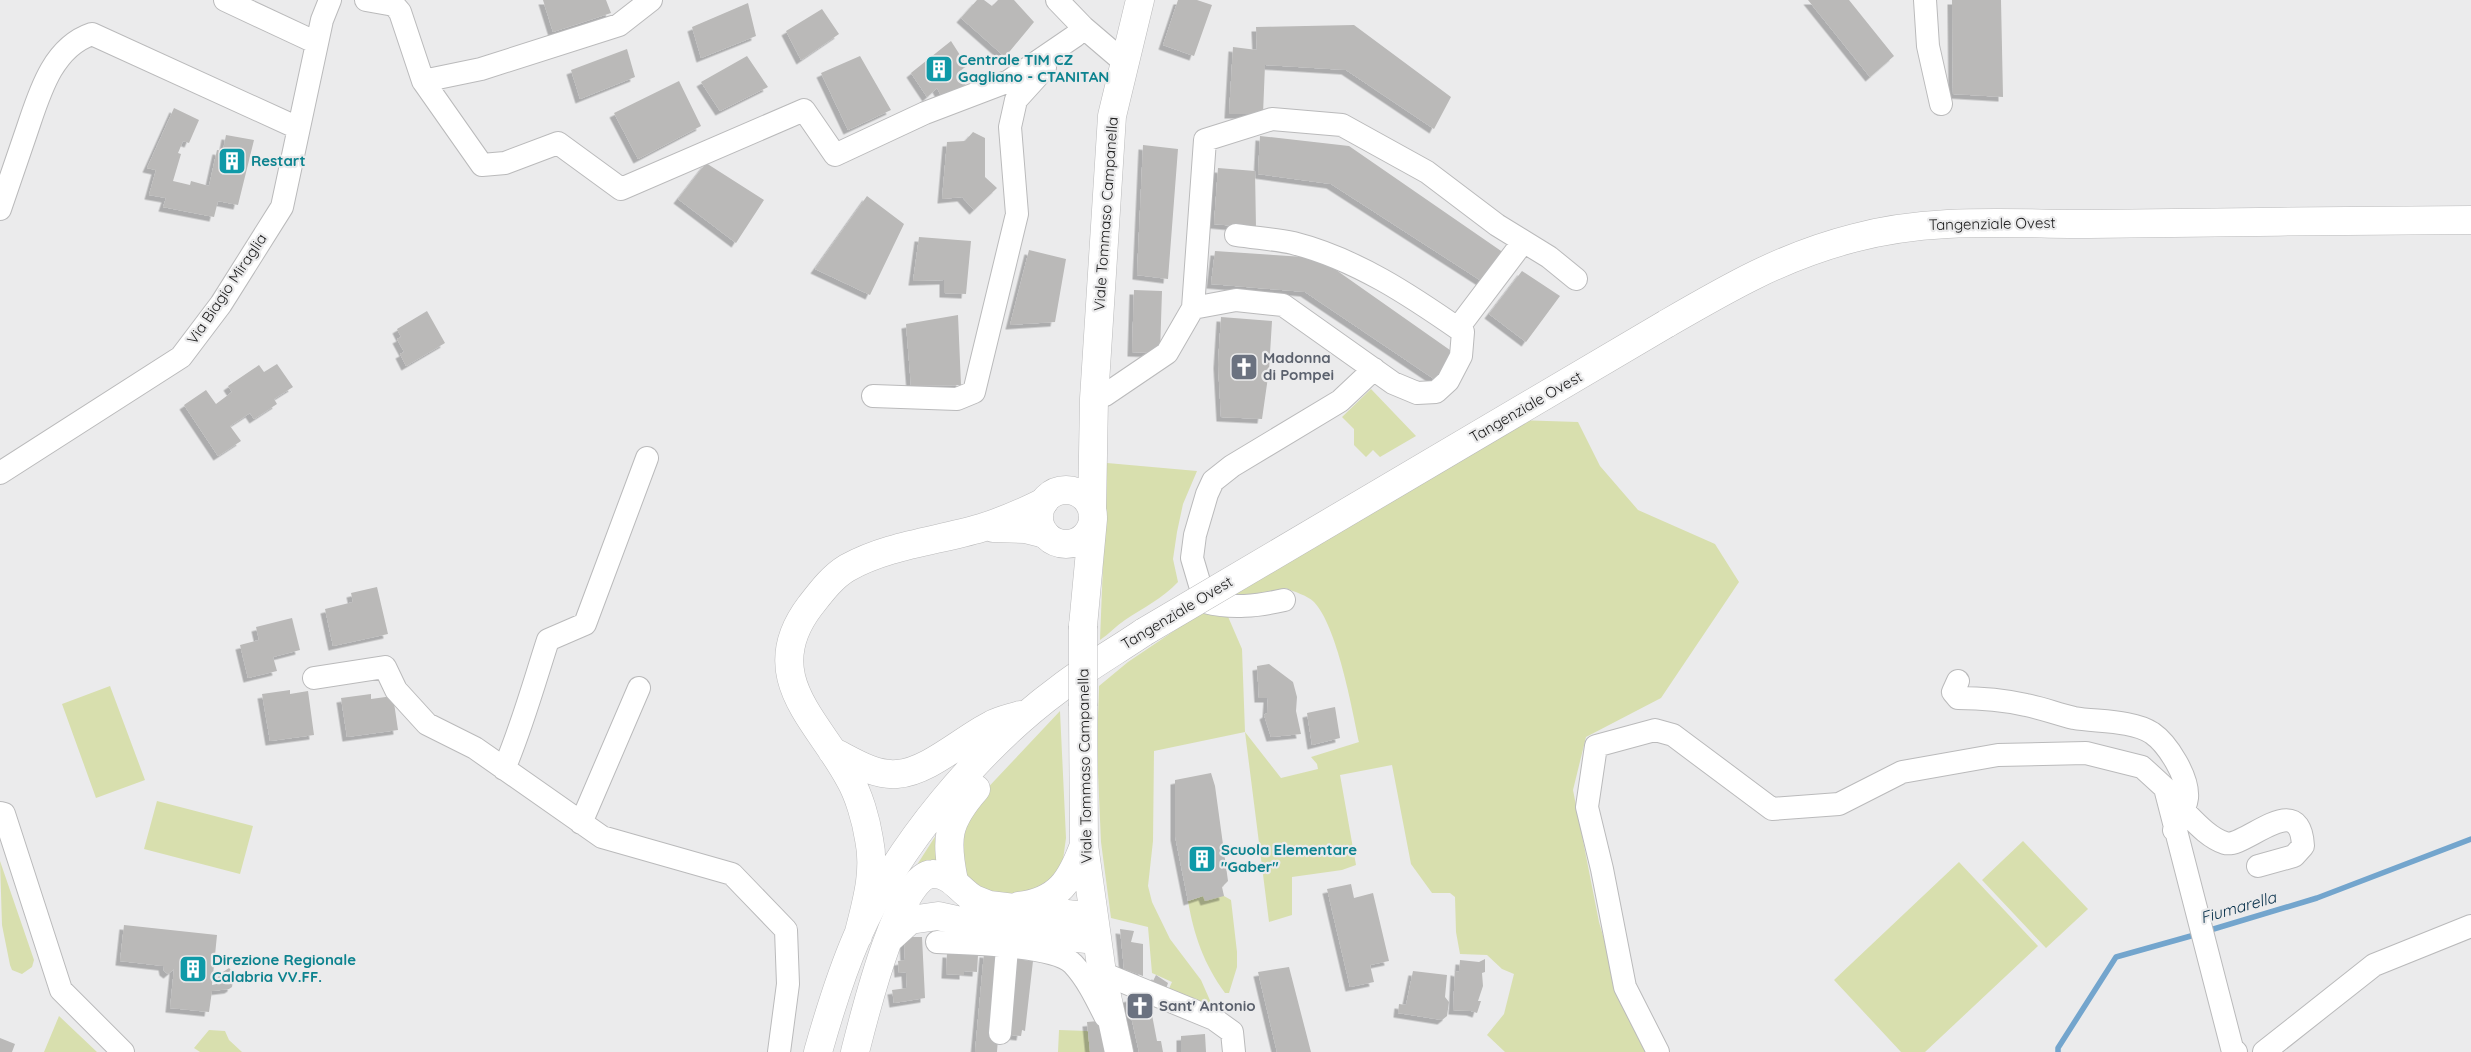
<svg xmlns="http://www.w3.org/2000/svg" width="2471" height="1052" viewBox="0 0 2471 1052" font-family="Quicksand,sans-serif">
<style>
.green{fill:#d8dfae}
.lines{fill:none;stroke-linecap:round;stroke-linejoin:round}
.stream{stroke:#73a5cd;stroke-width:5.5}
.building{fill:#bab9b8;filter:url(#shadow)}
.minor-casing{stroke:#bababb;stroke-width:24}
.tertiary-casing{stroke:#bababb;stroke-width:29}
.trunk-casing{stroke:#bababb;stroke-width:29}
.minor{stroke:#fff;stroke-width:22}
.tertiary{stroke:#fff;stroke-width:28}
.trunk{stroke:#fff;stroke-width:28}
.tertiary-bridge-casing{stroke:#bababb;stroke-width:29;stroke-linecap:butt}
.trunk-bridge-casing{stroke:#bababb;stroke-width:29;stroke-linecap:butt}
.tertiary-bridge{stroke:#fff;stroke-width:28}
.trunk-bridge{stroke:#fff;stroke-width:28}
.labels{text-anchor:middle;stroke-width:4.5;stroke-linejoin:round;paint-order:stroke}
.culture-label{font-size:15px;font-weight:bold;fill:#0d838f;stroke:#ebebec;text-anchor:start}
.street-label{font-size:15px;fill:#1a1a1a;stroke:#ebebec}
.worship-label{font-size:15px;font-weight:bold;fill:#5b616d;stroke:#ebebec;text-anchor:start}
.water-label{font-size:16px;font-style:italic;fill:#022c47;stroke:#ebebec}
</style>
<defs>
<filter id="shadow"><feDropShadow dx="-4.5" dy="4.5" stdDeviation="0" flood-color="#0004"/></filter>
</defs>
<rect width="100%" height="100%" fill="#ebebec"/>
<path class="green" d="M1371 389 1416 436 1380 457 1373 450 1366 457 1354 445V429L1342 417Z
M1520 420 1578 422 1600 466 1638 510 1715 544 1739 582 1661 698 1586 737 1573 790 1599 922 1618 988 1653 1052H1505L1487 1035 1504 1014 1514 974 1502 969 1487 955 1460 954 1456 932 1455 897 1450 893H1432L1411 864 1392 765 1340 775 1356 865 1342 870 1292 877V915L1269 922 1245 732 1154 751 1153 841 1148 886 1152 902 1170 939 1201 980 1212 1005 1211 1008 1167 993 1172 982 1152 973 1148 927 1111 918 1101 842 1097 750 1099 686 1128 662 1208 608 1226 612 1242 649 1245 732 1281 778 1318 769 1317 764 1311 757 1359 742C1352 708 1337 626 1314 602 1307 595 1294 592 1286 588 1268 599 1245 601 1226 594Z
M1107 463 1197 471 1183 504 1177 532 1173 559 1178 582C1163 598 1143 608 1125 620 1116 626 1109 634 1100 640Z
M110 686 145 780 96 798 62 704Z
M1060 711 1066 838 1062 867 1037 896 990 897 965 875 959 822 964 813Z
M157 801 253 826 240 874 144 849Z
M938 832 941 864 897 896Z
M2023 841 2088 909 2046 948 1982 880Z
M0 861 34 960 32 967 22 974 12 970 10 965 2 925Z
M1959 862 2038 946 1925 1052H1901L1834 980Z
M1203 896H1224L1231 900 1237 952V967L1229 993H1225C1204 964 1194 936 1188 901Z
M59 1016 97 1052H44Z
M209 1030 225 1031 229 1040 242 1052H200L194 1048Z
M1059 1030 1088 1031 1090 1052H1058Z"/>
<g class="lines">
<path class="stream" d="M2207 931 2317 898 2471 839
M2058 1052V1048L2116 957 2198 934"/>
</g>
<path class="building" d="M543 0H606L611 13 553 32Z
M977 0H984L992 6 998 0H1014L1034 22 1005 57 961 18Z
M1178 0H1197L1212 5 1194 56 1163 45Z
M1808 0H1849L1894 56 1870 77Z
M1952 0H2001L2003 97 1953 94Z
M748 3 756 36 701 58 692 27Z
M822 9 839 34 801 60 786 31Z
M1354 25 1451 97 1434 129 1346 70 1265 65 1263 114H1229L1233 47 1257 50 1256 27Z
M951 41 967 66 958 72 966 84 944 101 937 88 927 97 911 73Z
M627 49 635 77 580 99 571 70Z
M747 56 768 87 720 111 701 82Z
M860 56 891 110 848 130 821 73Z
M679 81 701 126 638 159 614 113Z
M174 108 199 120 189 143 183 141 178 153 181 154 173 181 190 185 191 181 209 186 217 150 223 151 226 135 254 140 238 205 218 201 214 217 163 207 166 198 149 195 156 170 147 168Z
M973 132 985 138V177L997 188 974 210 962 197 942 199 947 142 965 141Z
M1260 136 1349 146 1504 253 1483 282 1331 184 1258 174Z
M1143 145 1178 149 1168 279 1137 275Z
M706 163 764 200 736 243 678 199Z
M1218 168 1255 171 1256 228 1214 224Z
M867 196 904 224 870 295 815 269Z
M919 237 971 241 966 294 944 293V280L913 281Z
M1029 250 1066 259 1055 322 1010 325Z
M1215 251 1319 258 1457 355 1440 383 1305 292 1211 284Z
M1522 271 1560 296 1526 342 1489 314Z
M1134 290 1162 291 1160 353 1132 352Z
M427 311 445 343 406 366 400 354 404 352 397 339 401 337 397 329Z
M958 315 961 385 911 386 906 324Z
M1221 317 1272 321 1269 370 1262 419 1221 417 1218 364Z
M277 364 293 387 274 399 277 404 254 419 250 413 230 426 241 441 218 456 184 405 206 390 216 404 232 392 228 386 259 365 264 372Z
M377 587 388 634 333 646 325 609 353 602 351 593Z
M292 618 300 650 273 657 277 671 248 678 240 645 259 640 256 627Z
M1269 664 1293 682 1297 697 1296 711 1301 734 1271 737 1264 715 1267 713 1268 698H1259L1257 666Z
M290 690V694L308 691 314 735 270 741 262 694Z
M371 694V699L393 696 398 730 347 737 341 698Z
M1335 707 1340 738 1312 745 1307 713Z
M1211 773 1215 786 1228 881 1222 887 1224 896 1205 901 1203 896 1188 901 1175 836V780Z
M1351 884 1354 898 1373 893 1389 961 1370 965 1374 982 1350 987 1327 889Z
M124 925 217 935 212 985 221 983 223 972 229 968 234 973 232 987 229 989 212 991 209 1012 170 1008 174 969 168 974 164 971 163 966 120 961Z
M1120 929 1134 931 1131 942 1143 944V976L1124 969Z
M904 937H922L925 998 894 1003 892 990 907 988 906 972 899 973 898 961 905 960Z
M947 953 978 955 977 972 964 971V975L946 974Z
M984 953 1004 955 997 1052H975Z
M1013 959 1033 961 1025 1031 1022 1030 1021 1036 1012 1035 1008 1029Z
M1485 959V972L1482 973 1483 986 1478 1001H1481L1477 1013 1471 1011 1453 1010 1455 971 1459 972 1460 960 1479 962Z
M1289 967 1311 1052H1277L1258 972Z
M1413 971 1447 975 1445 997 1449 1002 1447 1016 1442 1020 1398 1013 1399 1004 1406 1005Z
M1156 975 1168 983 1164 995 1151 985Z
M1148 994 1157 1041H1161L1163 1052H1139L1127 998Z
M1098 1021 1110 1048 1108 1052H1090L1087 1022Z
M1205 1034 1206 1052H1181V1036Z
M0 1038 15 1044 12 1052H0Z"/>
<g class="lines">
<defs>
<path id="minor" d="M225 0 317 43
M366 0 394 5 400 12 423 81
M651 0 619 25 481 69 423 81 482 165 505 163 558 143 621 189 804 110 835 155 925 113 1009 81 1075 36
M1057 0 1083 27 1124 62
M1925 0 1928 46 1941 104
M0 209C8 185 17 160 25 136 38 99 50 48 92 34L298 128
M1193 308 1236 300 1283 305 1393 383 1417 393 1436 392 1448 381 1461 356 1463 332C1410 295 1356 259 1293 243 1275 239 1255 238 1236 235
M1458 328 1523 242
M873 396 957 399 974 392 1017 214 1010 127 1016 100 1045 68
M1094 399 1105 395 1167 353 1193 308 1205 140 1272 119 1342 125 1427 172 1497 225 1549 257 1576 279
M0 473 181 357 221 304 282 207 322 20 330 0
M1284 600C1257 606 1232 609 1205 602L1192 558 1195 535 1207 494 1213 481 1232 466 1340 401 1374 369
M314 678 385 667 396 690 427 724 475 748 602 837 732 874 786 930 788 984 779 1052
M1958 681 1953 692 1958 698C1981 698 2004 700 2026 705 2042 708 2057 714 2074 718 2096 722 2132 720 2152 733 2168 744 2189 778 2187 798 2186 808 2179 820 2174 830
M504 769C522 727 534 683 548 640L585 624 647 458
M2183 810C2195 822 2209 838 2225 843 2245 849 2300 787 2303 846L2294 856 2258 866
M0 813 4 814 61 990 123 1052
M581 823 639 688
M937 942C964 943 1055 945 1073 964 1087 979 1096 998 1105 1016
M1102 973 1214 1019 1232 1032 1234 1052
M1000 1033 1007 948
M1658 1052 1625 987 1602 869 1587 807 1596 746 1655 730 1673 735 1772 809 1839 804 1902 772 1998 755 2086 753 2142 767 2165 788 2232 1048 2236 1052
M2264 1052 2374 965 2471 926"/>
<path id="tertiary" d="M1039 517a27 27 0 1 1 54 0a27 27 0 1 1-54 0Z
M1092 510 1094 399 1112 116 1140 0
M1083 626 1093 519
M1083 706 1084 845 1102 973 1119 1052
M1019 906C1059 901 1071 880 1084 845
M888 940 910 920 938 916 1002 930 1096 940
M855 1052C863 1021 898 875 932 874 951 873 960 891 974 899 979 901 984 903 989 905L1093 917"/>
<path id="trunk" d="M1666 324C1728 288 1783 256 1854 238 1932 217 2010 224 2089 224 2216 222 2344 221 2471 220
M993 528 1025 529 1045 534
M832 751C852 761 874 776 897 774 928 772 963 739 991 725 1000 720 1011 718 1020 715
M954 881C945 838 947 822 976 789
M858 936C866 904 876 872 869 839 866 820 859 795 849 778 818 720 757 676 810 606 821 592 832 577 847 568 888 545 937 541 981 528 1003 521 1024 512 1044 502
M818 1052C829 1013 841 974 857 937 896 847 980 747 1059 689 1086 668 1116 651 1144 632"/>
</defs>
<use href="#minor" class="minor-casing"/>
<use href="#tertiary" class="tertiary-casing"/>
<use href="#trunk" class="trunk-casing"/>
<use href="#minor" class="minor"/>
<use href="#tertiary" class="tertiary"/>
<use href="#trunk" class="trunk"/>
<defs>
<path id="tertiary-bridge" d="M1083 706V626"/>
<path id="trunk-bridge" d="M1144 632 1666 324"/>
</defs>
<use href="#tertiary-bridge" class="tertiary-bridge-casing"/>
<use href="#trunk-bridge" class="trunk-bridge-casing"/>
<use href="#tertiary-bridge" class="tertiary-bridge"/>
<use href="#trunk-bridge" class="trunk-bridge"/>
</g>
<defs>
<symbol id="building-square" viewBox="-11 -11 22 22"><rect x="-9" y="-9" width="18" height="18" rx="4" fill="#0f9aa8" stroke="#ebebec"/><path d="M-4-6H4V6H1V3H-1V6H-4ZM-2.5-4.3h1.7v1.8h-1.7ZM.8-4.3h1.7v1.8H.8ZM-2.5-1h1.7V.8h-1.7ZM.8-1h1.7V.8H.8Z" fill="#fff"/></symbol>
<symbol id="church-square" viewBox="-11 -11 22 22"><rect x="-9" y="-9" width="18" height="18" rx="4" fill="#6b7280" stroke="#ebebec"/><path d="M-1.2-6h2.4v3.5h3.3v2.4h-3.3V6h-2.4V-.1h-3.3v-2.4h3.3Z" fill="#fff"/></symbol>
</defs>
<g fill-rule="evenodd">
<use href="#building-square" x="923" y="53" width="32" height="32"/>
<use href="#building-square" x="216" y="145" width="32" height="32"/>
<use href="#church-square" x="1228" y="351" width="32" height="32"/>
<use href="#building-square" x="1186" y="843" width="32" height="32"/>
<use href="#building-square" x="177" y="953" width="32" height="32"/>
<use href="#church-square" x="1124" y="990" width="32" height="32"/>
</g>
<g class="labels">
<g class="culture-label">
<text x="958" y="65">Centrale TIM CZ<tspan x="958" dy="17">Gagliano - CTANITAN</tspan></text>
<text x="251" y="166">Restart</text>
<text x="1221" y="855">Scuola Elementare<tspan x="1221" dy="17">"Gaber"</tspan></text>
<text x="212" y="965">Direzione Regionale<tspan x="212" dy="17">Calabria VV.FF.</tspan></text>
</g>
<g class="street-label">
<text transform="translate(1106 214) rotate(-86)" y="5">Viale Tommaso Campanella</text>
<text transform="translate(1992 224) rotate(-1)" y="5">Tangenziale Ovest</text>
<text transform="translate(227 289) rotate(-56)" y="5">Via Biagio Miraglia</text>
<text transform="translate(1526 407) rotate(-30)" y="5">Tangenziale Ovest</text>
<text transform="translate(1177 613) rotate(-31)" y="5">Tangenziale Ovest</text>
<text transform="translate(1085 766) rotate(-91)" y="5">Viale Tommaso Campanella</text>
</g>
<g class="worship-label">
<text x="1263" y="363">Madonna<tspan x="1263" dy="17">di Pompei</tspan></text>
<text x="1159" y="1011">Sant' Antonio</text>
</g>
<g class="water-label">
<text transform="translate(2238 907) rotate(-16)" y="6">Fiumarella</text>
</g>
</g>
</svg>
